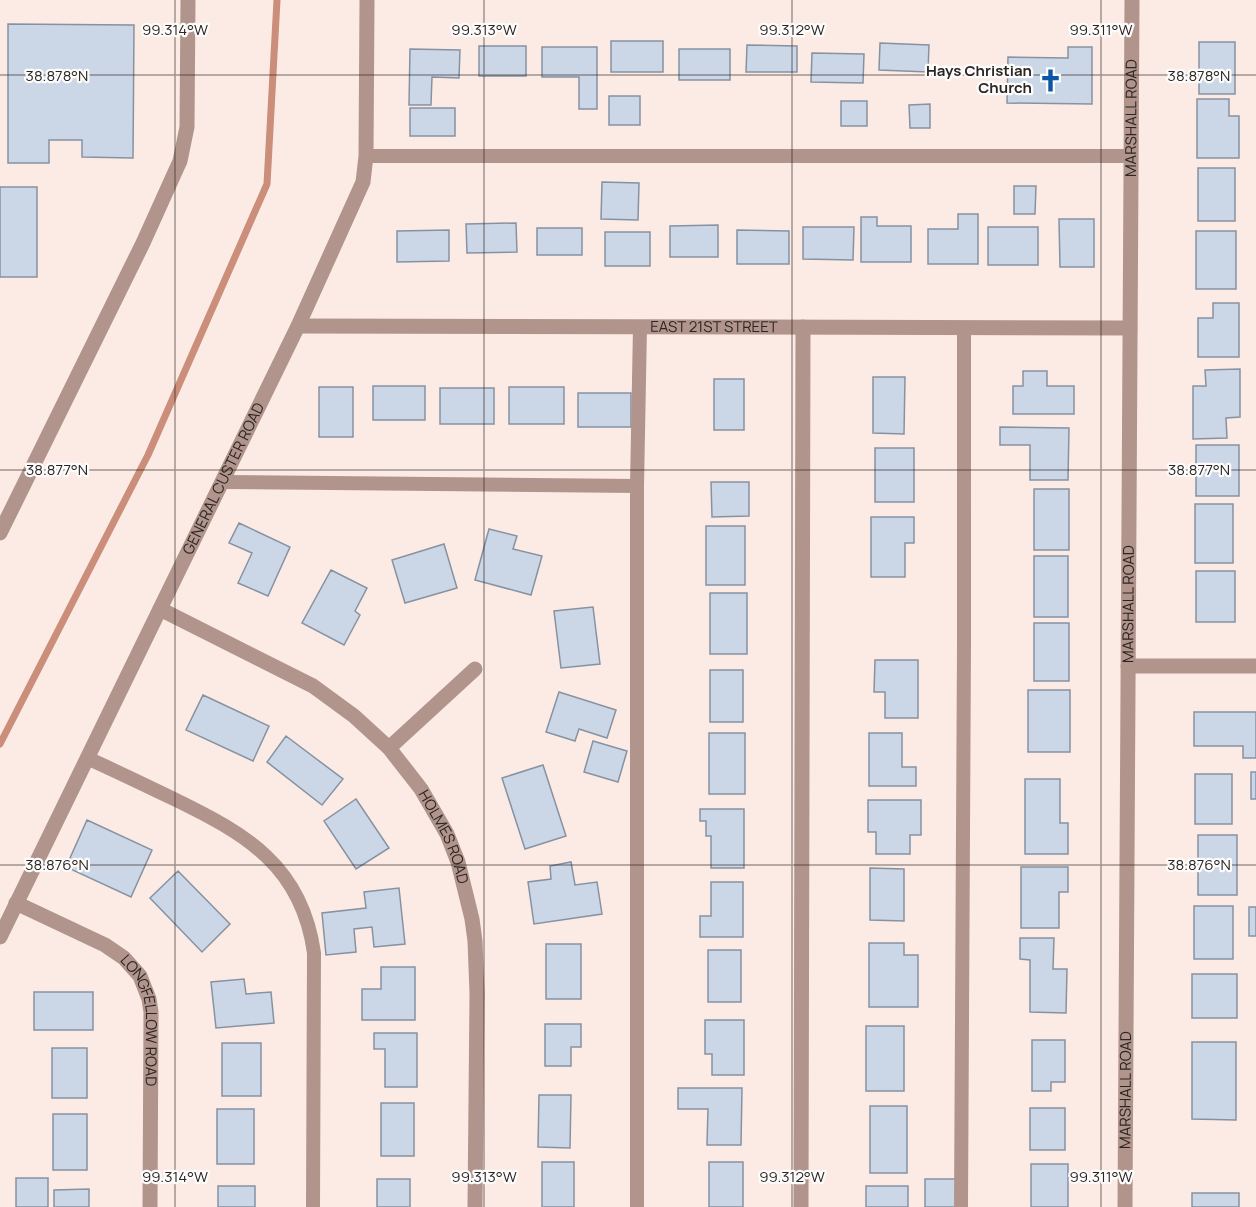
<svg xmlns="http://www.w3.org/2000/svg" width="1256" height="1207" viewBox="0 0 1256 1207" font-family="Manrope,sans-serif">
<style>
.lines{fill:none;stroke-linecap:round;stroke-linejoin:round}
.stream{stroke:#ca8e7a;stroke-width:7}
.building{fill:#cbd7e7;stroke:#8792a1;stroke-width:1.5}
.service{stroke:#b1958c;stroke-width:14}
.minor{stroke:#b1958c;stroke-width:15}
.ticks{fill:none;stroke:#2c2522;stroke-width:1.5;stroke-opacity:0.45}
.labels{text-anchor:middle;stroke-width:4.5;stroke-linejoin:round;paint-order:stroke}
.poi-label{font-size:15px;font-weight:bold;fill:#2c2522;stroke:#fcfcfc;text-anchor:end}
.street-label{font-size:15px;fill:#2c2522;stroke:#fcfcfc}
.ticks-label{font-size:15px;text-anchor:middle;fill:#2c2522;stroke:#fcfcfc;stroke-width:4.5;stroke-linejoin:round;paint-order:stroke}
</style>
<rect width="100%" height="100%" fill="#fcebe5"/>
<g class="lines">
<path class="stream" d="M0 744 148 455 267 184 277 0"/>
</g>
<path class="building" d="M8 24 134 25 133 158 82 157V140H49V163H8Z
M611 41H663V72H611Z
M1199 42H1235V94H1199Z
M880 43 929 45 928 72 879 70Z
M747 45 797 46V72H746Z
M479 46H526V76H479Z
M542 47H597V109H579V77H542Z
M1068 47H1092V104L1007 103 1008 57 1068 58Z
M410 49 460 50 459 78 432 77 431 105H409Z
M679 49H730V80H679Z
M812 53 864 54 863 83 811 82Z
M609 96H640V125H609Z
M1197 99H1229V116H1239V158H1197Z
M841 101H867V126H841Z
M930 104V128H910L909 105Z
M410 108H455V136H410Z
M1198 168H1235V221H1198Z
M602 182 639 183 638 220 601 219Z
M1014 186H1036L1035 214H1014Z
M0 187H37V277H0Z
M958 214H978V264H928V229H958Z
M861 217H877V226H911V262H861Z
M1059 219H1094V267H1060Z
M516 223 517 252 467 253 466 224Z
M718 225V257H670V226Z
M803 227H854L853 260 803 259Z
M988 227H1038V265H988Z
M537 228H582V255H537Z
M449 230V261L397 262V231Z
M737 230 789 231V264H737Z
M1196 231H1236V289H1196Z
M605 232H650V266H605Z
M1213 303H1239V357H1198V318H1213Z
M1240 369V417L1226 418 1227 438 1193 439V386H1206L1205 370Z
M1023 371H1047V386H1074V414H1013V386H1023Z
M873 377H905L904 434 873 433Z
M714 379H744V430H714Z
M373 386H425V420H373Z
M319 387H353V437H319Z
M509 387H564V424H509Z
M440 388H494V424H440Z
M578 393H631V427H578Z
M1000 427 1069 428 1068 480H1030V445H1000Z
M1196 445H1239V496H1196Z
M875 448H914V502H875Z
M711 482H749V516L712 517Z
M1034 489H1069V550H1034Z
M1195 504H1233V563H1195Z
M871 517H914V543H905V577H871Z
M239 523 290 547 268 596 238 583 252 553 229 543Z
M706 526H745V585H706Z
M489 529 517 536 513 549 542 556 531 595 475 580Z
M444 544 457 588 405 603 392 560Z
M1034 556H1068V617H1034Z
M331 570 367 588 355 611 360 615 344 645 302 623Z
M1196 571H1235V622H1196Z
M710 593H747V654H710Z
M593 607 600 664 561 668 554 611Z
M1034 623H1069V681H1034Z
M875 660H918V718H885V692H874Z
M710 670H743V722H710Z
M1028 690H1070V752H1028Z
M559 692 616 710 607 738 579 729 575 741 546 732Z
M203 695 269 726 253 761 186 730Z
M1194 712H1256V758H1243V746H1194Z
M709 733H745V794H709Z
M869 733H902V767H916V786H869Z
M286 736 343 779 322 805 267 762Z
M593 741 627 751 618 782 584 772Z
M543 765 566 836 525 849 502 778Z
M1251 772H1256V799H1251Z
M1195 774H1232V824H1195Z
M1025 779H1060V823H1068V854H1025Z
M356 799 389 848 356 869 324 821Z
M868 800H921V835H910V854H876V832H868Z
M700 809H744V868H711V836H706V821H700Z
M87 820 152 850 131 897 66 867Z
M1198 835H1237V895H1198Z
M571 862 575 885 597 882 602 914 534 924 528 882 551 879 550 866Z
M1021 867H1068V892H1059V928H1021Z
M870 868 904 869V921L870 920Z
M178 871 230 924 202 952 150 898Z
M711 882H743V937H700V916H711Z
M399 888 405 944 374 947 372 927 354 929 356 952 326 955 322 913 366 908 364 892Z
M1194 906H1233V959H1194Z
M1249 907H1256V936H1249Z
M1020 938H1054L1053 969H1067L1066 1013 1030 1012V960L1020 959Z
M869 943H904V955H918V1007H869Z
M546 944H581V999H546Z
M708 950H741V1002H708Z
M381 967H415V1020H362V989H381Z
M1192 974H1237V1018H1192Z
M244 979 246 994 271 992 274 1023 216 1028 211 982Z
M34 992H93V1030H34Z
M705 1020H744V1075H712V1054H705Z
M545 1024H581V1047H571V1066H545Z
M866 1026H904V1091H866Z
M374 1033H417V1087H385V1049H374Z
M1032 1040H1065V1082H1051V1091H1032Z
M1192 1042H1236V1120L1192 1119Z
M222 1043H261V1096H222Z
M52 1048H87V1098H52Z
M678 1088H742L741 1145H707L708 1109H678Z
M539 1095H571L570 1148 538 1147Z
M381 1103H414V1156H381Z
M870 1106H907V1173H870Z
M1030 1108H1065V1150H1030Z
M217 1109H254V1164H217Z
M53 1114H87V1170H53Z
M542 1162H574V1207H542Z
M709 1162H743V1207H709Z
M1031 1164H1068V1207H1031Z
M16 1178H48V1207H16Z
M377 1179H410V1207H377Z
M925 1179H956V1207H925Z
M218 1186H255V1207H218Z
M866 1186H908V1207H866Z
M89 1189V1207H54V1190Z
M1192 1193H1239V1207H1192Z"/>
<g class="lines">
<path class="service" d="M366 156H1131
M222 482 637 486
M87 758C116 771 145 785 174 799 246 834 302 866 314 953L313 1207
M637 1207V486L640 327
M961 1207 964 645V328"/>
<g class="minor">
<path id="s1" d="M298 326 1130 328"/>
<path d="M0 533 143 243 180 161 187 127 188 0"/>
<path id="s2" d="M160 609 313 686 354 716 389 748 421 789 447 834 458 862 472 919 475 941 477 993 475 1207"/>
<path d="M1128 666H1256"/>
<path d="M389 748 475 669"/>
<path id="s3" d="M16 903 105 945 124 958 140 976 149 999 151 1012 150 1207"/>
<path id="s4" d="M0 937 298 326 363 182 366 156 367 0"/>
<path d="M801 1207 803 327"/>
<path id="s5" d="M1125 1207 1132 0"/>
</g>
</g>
<path class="ticks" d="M175 0V1207M484 0V1207M792 0V1207M1101 0V1207M0 75H1256M0 470H1256M0 865H1256"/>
<defs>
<symbol id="church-bare" viewBox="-9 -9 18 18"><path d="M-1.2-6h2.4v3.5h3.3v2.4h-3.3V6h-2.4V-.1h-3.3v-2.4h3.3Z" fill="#0b56a5" stroke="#fcfcfc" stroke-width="2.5" paint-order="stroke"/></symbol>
</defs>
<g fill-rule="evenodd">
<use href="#church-bare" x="1034" y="64" width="33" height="33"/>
</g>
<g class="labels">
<g class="poi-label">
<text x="1032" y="76">Hays Christian<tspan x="1032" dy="17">Church</tspan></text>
</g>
<g class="street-label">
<text dy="5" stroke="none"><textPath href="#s5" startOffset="1089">MARSHALL ROAD</textPath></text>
<text dy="5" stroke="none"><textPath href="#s1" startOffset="416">EAST 21ST STREET</textPath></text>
<text dy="5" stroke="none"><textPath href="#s4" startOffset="510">GENERAL CUSTER ROAD</textPath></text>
<text dy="5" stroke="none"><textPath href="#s5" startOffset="603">MARSHALL ROAD</textPath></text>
<text dy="5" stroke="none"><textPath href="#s2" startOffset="375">HOLMES ROAD</textPath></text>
<text dy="5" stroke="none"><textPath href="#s3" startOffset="189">LONGFELLOW ROAD</textPath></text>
<text dy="5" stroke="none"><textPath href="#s5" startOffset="117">MARSHALL ROAD</textPath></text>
</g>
</g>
<g class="ticks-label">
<text x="175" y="35">99.314°W</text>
<text x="484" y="35">99.313°W</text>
<text x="792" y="35">99.312°W</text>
<text x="1101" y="35">99.311°W</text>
<text x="57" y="81">38.878°N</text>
<text x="1199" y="81">38.878°N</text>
<text x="57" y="475">38.877°N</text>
<text x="1199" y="475">38.877°N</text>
<text x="57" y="870">38.876°N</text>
<text x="1199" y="870">38.876°N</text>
<text x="175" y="1182">99.314°W</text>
<text x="484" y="1182">99.313°W</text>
<text x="792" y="1182">99.312°W</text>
<text x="1101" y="1182">99.311°W</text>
</g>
</svg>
